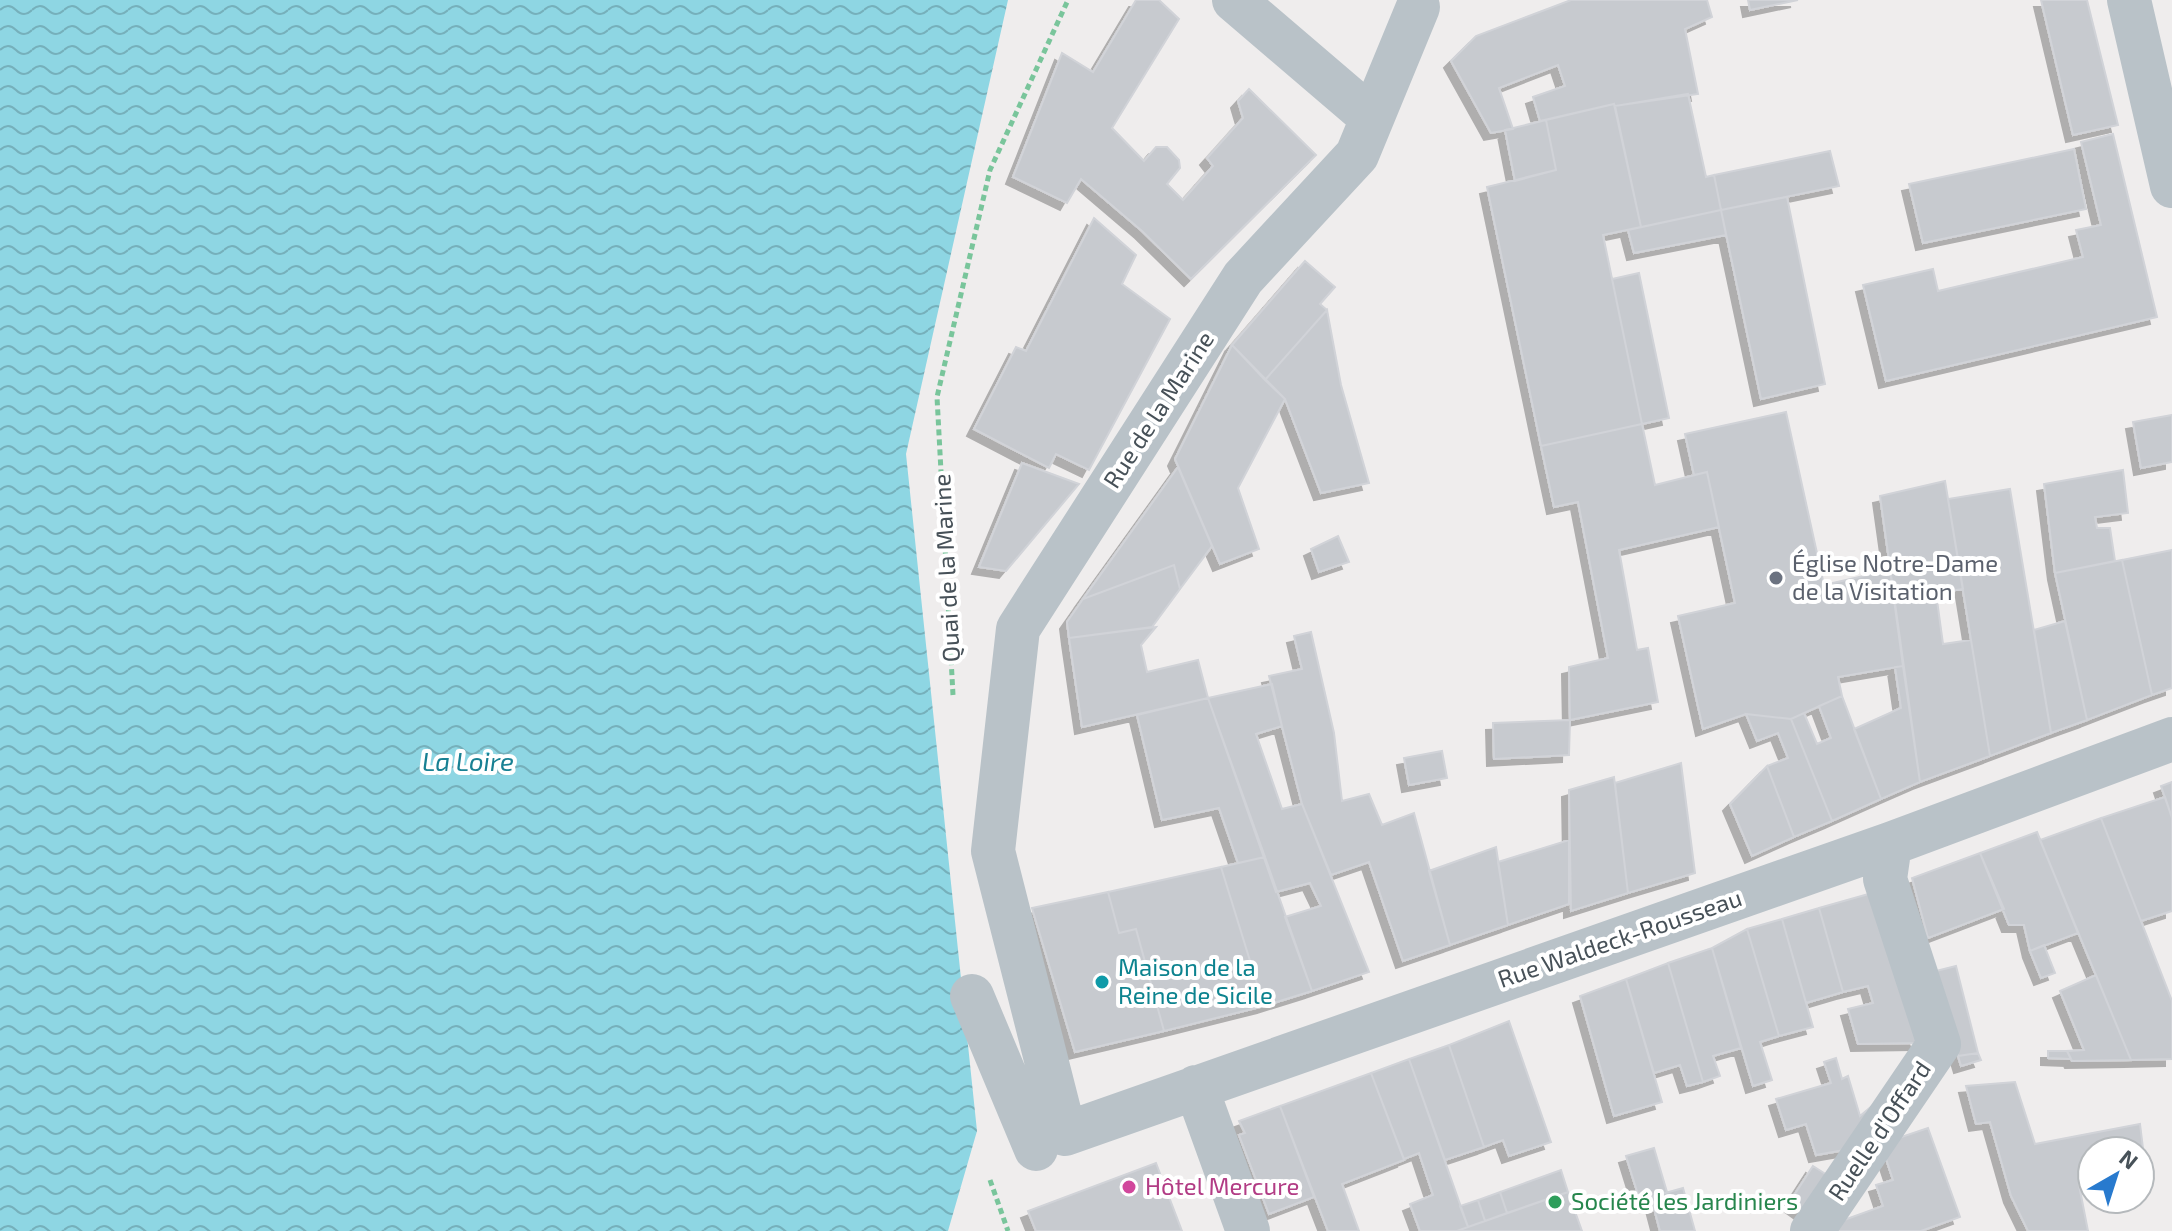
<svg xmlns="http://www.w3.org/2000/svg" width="2172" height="1231" viewBox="0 0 2172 1231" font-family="'Exo 2',sans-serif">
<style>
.water{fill:url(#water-waves)}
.building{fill:#c7cacf;stroke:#d1d3d8;stroke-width:2;filter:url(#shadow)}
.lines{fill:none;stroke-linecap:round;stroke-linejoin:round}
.path{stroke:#79c59b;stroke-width:5;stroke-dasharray:6 4;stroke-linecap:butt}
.minor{stroke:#b9c2c8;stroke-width:44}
.worship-dot{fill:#6b7280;stroke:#fff;stroke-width:3}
.culture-dot{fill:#0f9aa8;stroke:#fff;stroke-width:3}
.hotel-dot{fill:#d1479c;stroke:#fff;stroke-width:3}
.leisure-dot{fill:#2e9e5b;stroke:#fff;stroke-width:3}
.labels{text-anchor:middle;stroke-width:8;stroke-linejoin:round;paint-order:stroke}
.street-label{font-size:24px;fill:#475158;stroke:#fff}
.worship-label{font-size:24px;fill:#5b616d;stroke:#fff;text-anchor:start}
.culture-label{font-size:24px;fill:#0d838f;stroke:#fff;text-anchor:start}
.hotel-label{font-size:24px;fill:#b23c85;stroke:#fff;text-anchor:start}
.leisure-label{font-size:24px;fill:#27864d;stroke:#fff;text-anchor:start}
.water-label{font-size:26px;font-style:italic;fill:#188093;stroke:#fff}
</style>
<defs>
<pattern id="water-waves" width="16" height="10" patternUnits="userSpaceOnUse" patternTransform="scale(2)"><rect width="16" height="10" fill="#8ed6e3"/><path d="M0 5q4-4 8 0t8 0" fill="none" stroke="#76b0bb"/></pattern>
<filter id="shadow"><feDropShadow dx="-7" dy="7" stdDeviation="0" flood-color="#0004"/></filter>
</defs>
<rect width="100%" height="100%" fill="#efeded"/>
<path class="water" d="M0 0H1008L906 454 977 1131 948 1231H0Z"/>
<path class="building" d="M1136 0H1159L1179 19 1112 128 1144 161 1156 147H1167L1179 160 1180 168 1167 184 1183 200 1213 166 1207 158 1243 118 1238 101 1249 89 1316 155 1191 279 1142 231 1081 179 1067 203 1013 177 1062 53 1093 72Z
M1571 0H1707L1712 17 1685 29 1698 94 1615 106 1614 104 1540 121 1533 97 1565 86 1558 65 1499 88 1513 129 1491 133 1451 61 1476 36Z
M1748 0H1798L1750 10Z
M2041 0H2087L2118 125 2073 135Z
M1688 94 1706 177 1714 175 1721 210 1641 227 1615 106Z
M1614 104 1641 227 1603 235 1642 424 1541 446 1487 187 1556 170 1546 120Z
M1546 120 1556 170 1515 181 1505 130Z
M2113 134 2157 317 1886 381 1863 285 1933 269 1938 291 2083 257 2076 230 2101 225 2081 142Z
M2074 149 2086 209 1923 243 1909 184Z
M1830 151 1839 186 1721 210 1714 175Z
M1787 197 1825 384 1761 399 1721 210Z
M1721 210 1726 235 1634 253 1628 230Z
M1094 218 1136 255 1122 284 1170 319 1089 470 1056 454 1049 468 974 429 1016 347 1026 351Z
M1305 261 1335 287 1320 304 1327 310 1265 380 1232 345Z
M1639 273 1669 418 1642 424 1612 279Z
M1327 310 1341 385 1369 483 1321 493 1285 399 1265 380Z
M1232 345 1285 399 1238 488 1259 549 1220 564 1175 459Z
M1786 412 1824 585 1890 570 1903 666 1838 677 1842 696 1791 719 1746 714 1703 729 1678 616 1735 603 1707 472 1694 475 1685 434Z
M2172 415V462L2141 468 2133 422Z
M1642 424 1655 485 1707 472 1719 527 1619 550 1637 650 1648 648 1658 702 1570 720 1569 667 1608 658 1578 502 1554 507 1541 446Z
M1022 463 1079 484 1006 571 979 567Z
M1178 467 1212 546 1180 589 1174 565 1083 599Z
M2123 470 2128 513 2095 517 2097 528H2110L2115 561 2055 573 2044 484Z
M1945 481 1963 589 1936 593 1943 644 1971 640 1990 756 1920 782 1880 496Z
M2010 489 2051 733 1990 756 1948 499Z
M1338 536 1349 562 1319 572 1311 549Z
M2172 550V688L2152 695 2122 560Z
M2122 560 2152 695 2087 720 2055 573Z
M1174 565 1180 589 1152 627 1069 638 1067 622 1083 599Z
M2065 621 2087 720 2051 733 2034 630Z
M1156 627 1141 645 1147 672 1198 660 1208 698 1082 727 1069 638Z
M1311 632 1334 733 1342 801 1369 794 1382 825 1414 813 1450 945 1403 961 1369 862 1331 875 1302 804 1269 676 1302 669 1294 636Z
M1903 666 1920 782 1881 799 1854 729 1901 708 1895 667Z
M1272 684 1282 726 1256 734 1282 809 1302 804 1369 972 1312 991 1285 917 1321 906 1310 883 1276 892 1208 698Z
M1842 696 1881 799 1832 821 1791 719 1804 713 1817 744 1831 738 1819 706Z
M1208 698 1265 857 1238 863 1219 808 1162 820 1137 715Z
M1746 714 1791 719 1832 821 1794 837 1767 766 1788 758 1778 733 1757 741Z
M1570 720 1569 755 1494 759 1493 723Z
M1442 751 1447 778 1409 785 1404 758Z
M1681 763 1695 873 1628 893 1615 783Z
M1767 766 1794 837 1752 856 1730 804Z
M1614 777 1628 893 1571 911 1569 790Z
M2172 782V818L2161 786Z
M2165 797 2172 818V911L2141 921 2101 818Z
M2101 818 2172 1001V1059L2131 1060 2040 840Z
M2037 832 2078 933 2030 951 2024 925H2009L1980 853Z
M1569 840V904L1508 925 1498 862Z
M1496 847 1508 925 1450 945 1429 871Z
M1980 853 2004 909 1928 938 1912 878Z
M1265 857 1312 991 1264 1006 1221 867Z
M1221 867 1264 1006 1164 1031 1136 929 1119 933 1108 892Z
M1108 892 1119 933 1136 929 1164 1031 1075 1052 1032 908Z
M1872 893 1918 1043 1858 1044 1848 1009 1873 1003 1868 986 1843 992 1819 908Z
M1819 908 1843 992 1806 1003 1782 919Z
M1782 919 1813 1027 1779 1036 1747 929Z
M1747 929 1779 1036 1760 1042 1772 1080 1753 1086 1712 948Z
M2044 945 2055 973 2041 978 2030 951Z
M1712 948 1741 1048 1713 1056 1720 1076 1703 1082 1668 963Z
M1668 963 1703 1082 1687 1086 1680 1065 1654 1073 1626 979Z
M1956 966 1978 1053 1958 1056 1936 971Z
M2096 975 2131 1060 2072 1061 2067 1051 2084 1050 2060 991Z
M1626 979 1662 1102 1614 1116 1580 996Z
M1509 1021 1551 1142 1509 1156 1503 1140 1484 1147 1449 1045Z
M1449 1045 1484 1147 1445 1160 1409 1059Z
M2048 1051H2067L2071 1059 2048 1058Z
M1978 1053 1981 1060 1961 1066 1958 1056Z
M1836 1058 1842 1079 1848 1076 1860 1116 1892 1089 1856 1148 1816 1155 1806 1124 1786 1130 1776 1099 1831 1083 1824 1062Z
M1409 1059 1468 1227 1457 1231H1420L1410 1204 1433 1195 1419 1153 1404 1159 1371 1073Z
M1371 1073 1404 1160 1342 1184 1359 1231H1328L1280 1106Z
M2015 1082 2035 1144 2140 1124 2146 1173 2140 1174V1151H2092V1183L2079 1185 2088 1231H2028L2011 1196 1990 1122 1976 1124 1966 1086Z
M1280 1106 1314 1197 1269 1214 1239 1135 1245 1133 1239 1121Z
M1928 1128 1960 1217 1921 1231H1824L1844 1220 1883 1206 1876 1185 1893 1180 1881 1144Z
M1654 1148 1667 1192 1640 1201 1626 1156Z
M1156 1163 1182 1231H1036L1028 1211Z
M1813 1166 1835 1180 1813 1220 1789 1203Z
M1561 1170 1568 1192 1507 1213 1500 1192Z
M1683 1188 1695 1231H1660L1651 1197Z
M1500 1192 1507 1213 1485 1221 1478 1200Z
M1568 1192 1582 1231H1457L1468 1227Z
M1478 1200 1485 1221 1468 1227 1460 1206Z"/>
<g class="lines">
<path class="path" d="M953 695 937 397 990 170 1068 0
M990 1180 1008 1231"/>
<path class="minor" d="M1234 0 1372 118
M2129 0 2172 186
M1418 7 1357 155 1243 278 1018 629 993 851 1065 1134 1890 844 2172 739
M972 996 1036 1149
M1196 1087 1248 1231
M1812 1231 1939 1044 1885 879 1890 844"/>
</g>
<circle class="worship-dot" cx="1776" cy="578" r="8"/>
<circle class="culture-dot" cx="1102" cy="982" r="8"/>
<circle class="hotel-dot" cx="1129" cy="1187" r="8"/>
<circle class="leisure-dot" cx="1555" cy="1202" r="8"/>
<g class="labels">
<g class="street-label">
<text transform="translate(1159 410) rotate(-57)" y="8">Rue de la Marine</text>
<text transform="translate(947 568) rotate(-93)" y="8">Quai de la Marine</text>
<text transform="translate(1620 939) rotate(-19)" y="8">Rue Waldeck-Rousseau</text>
<text transform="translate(1880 1131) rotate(-56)" y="8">Ruelle d'Offard</text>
</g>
<g class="worship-label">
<text x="1792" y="572">Église Notre-Dame<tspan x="1792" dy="28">de la Visitation</tspan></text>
</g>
<g class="culture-label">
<text x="1118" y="976">Maison de la<tspan x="1118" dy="28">Reine de Sicile</tspan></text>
</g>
<g class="hotel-label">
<text x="1145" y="1195">Hôtel Mercure</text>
</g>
<g class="leisure-label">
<text x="1571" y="1210">Société les Jardiniers</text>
</g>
<g class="water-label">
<text x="468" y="771">La Loire</text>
</g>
</g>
<g transform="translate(2116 1175) rotate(39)"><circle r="38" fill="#ffffff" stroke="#b5b9bc" stroke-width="2"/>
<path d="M0-6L14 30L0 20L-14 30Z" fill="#287ace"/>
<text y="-12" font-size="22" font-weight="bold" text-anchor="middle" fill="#475158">N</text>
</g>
</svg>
